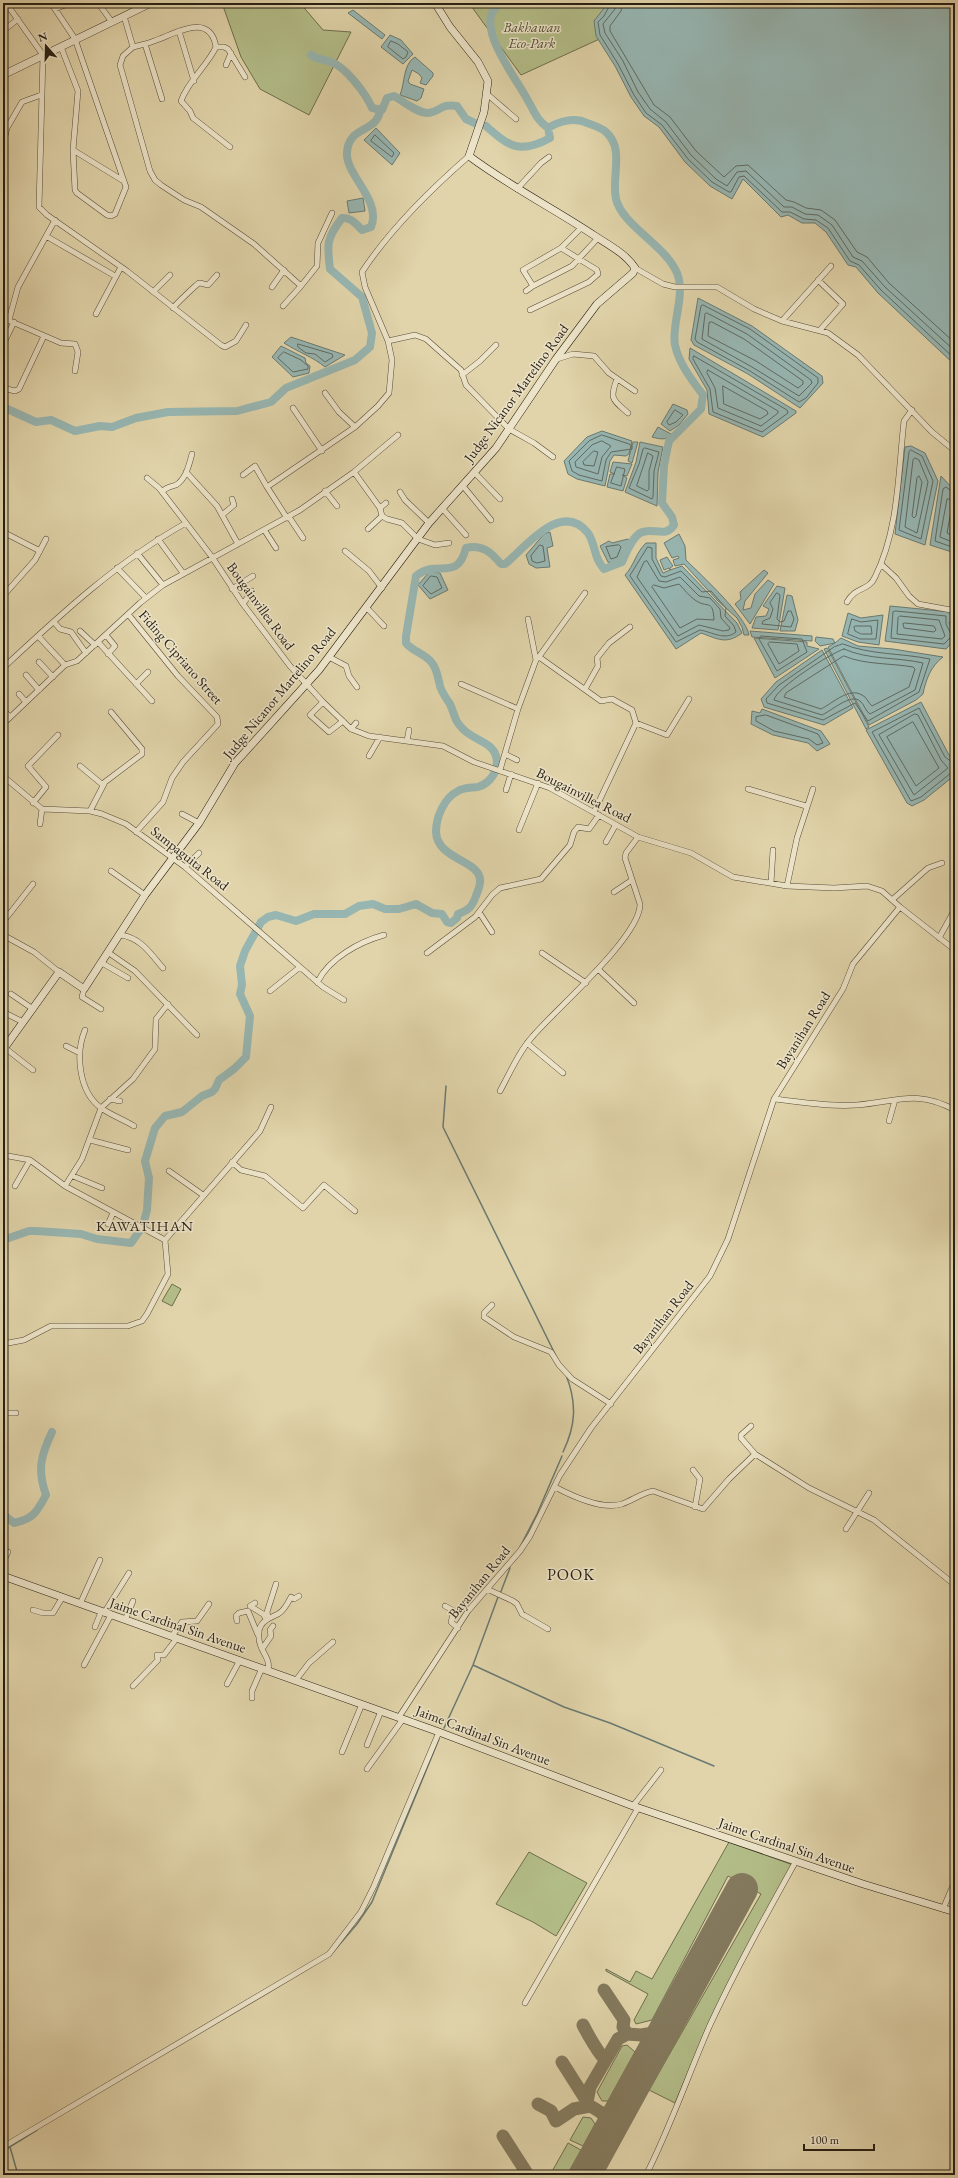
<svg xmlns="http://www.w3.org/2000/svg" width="958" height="2178" viewBox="0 0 958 2178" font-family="'EB Garamond',serif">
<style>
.green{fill:#b3bd88;stroke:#6d6e4e}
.water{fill:#97b6b2;stroke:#6a7a72}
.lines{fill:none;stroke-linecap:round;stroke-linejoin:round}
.shore{stroke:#5f6a62;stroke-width:1}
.stream{stroke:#6a7a72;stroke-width:1.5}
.river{stroke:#97b6b2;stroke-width:8}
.taxiway{stroke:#847a5e;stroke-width:13}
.runway{stroke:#847a5e;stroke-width:32}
.street-casing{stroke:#564c39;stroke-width:6}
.secondary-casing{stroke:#271f13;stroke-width:8}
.street{stroke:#ece3c8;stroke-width:5}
.secondary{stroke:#ece3c8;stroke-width:7}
.labels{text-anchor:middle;stroke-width:3;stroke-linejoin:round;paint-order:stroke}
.park-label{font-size:14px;font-style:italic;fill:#514e36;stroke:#ece3c8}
.street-label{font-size:14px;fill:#271f13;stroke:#ece3c8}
.neighbourhood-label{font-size:15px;letter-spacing:1px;fill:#271f13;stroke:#ece3c8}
.quarter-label{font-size:16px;letter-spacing:1px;fill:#271f13;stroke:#ece3c8}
</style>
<rect width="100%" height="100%" fill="#e1d4aa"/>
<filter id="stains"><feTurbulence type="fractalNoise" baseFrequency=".005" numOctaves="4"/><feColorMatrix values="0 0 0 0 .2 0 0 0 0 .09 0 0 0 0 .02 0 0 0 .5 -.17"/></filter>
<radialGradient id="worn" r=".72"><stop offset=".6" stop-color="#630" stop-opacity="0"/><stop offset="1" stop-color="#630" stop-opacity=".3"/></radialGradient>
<path class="green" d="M222 3H300L323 30 351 32 309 115 260 89 241 57Z
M469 3H678L521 75Z
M172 1284 181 1289 172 1306 162 1301Z
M729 1842 793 1865 738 1963 709 2022 675 2103 649 2090 761 1894 728 1876 652 2020 636 2024 634 2020 648 1994 606 1971V1969L630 1982 636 1971 652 1979Z
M529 1852 587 1883 556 1936 533 1922 496 1904Z
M627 2045 635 2052 608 2101H602L597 2092 622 2046Z
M583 2117 591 2118 595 2124 583 2146 570 2140Z
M568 2143 581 2150 567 2175H550Z"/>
<path class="water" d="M608 3H955V365L878 293 856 267 848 265 826 232 815 223H802L788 215 781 217 743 179 732 199 710 186 685 162 659 127 644 116 631 97 615 66 596 36 594 21Z
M353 10 385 35 382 39 348 13Z
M390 35 401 40 413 54 403 64 381 47Z
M415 57 433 73V76L426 85 420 83 422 78 419 74 412 70 408 81 410 84 424 89 421 98 417 101 400 95C405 83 403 64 415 57Z
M376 128 400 153 392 165 364 140Z
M363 198 365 211 349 213 347 201Z
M698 298 752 326 822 376 823 383 800 408 748 374 694 345 691 340Z
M291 337 345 355 325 367C313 357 298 352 284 343Z
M281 346 305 358 306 363 310 366 309 373 293 377 272 357Z
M690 348 796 411V413L763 437 709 414 707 390 689 359Z
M673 404 687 410 688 414 679 425 670 431 661 424Z
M658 427 671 434C668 441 659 439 652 437Z
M602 431 632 441 629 454 626 456 614 455 610 461 605 486 577 479 568 474 564 461 587 437Z
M633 442H638L632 463 628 461Z
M640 442 663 447 658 472 657 506 625 492 636 462Z
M911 446 925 453 938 481 925 545 895 534 905 447Z
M613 462 632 464 627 476 622 475 627 478 623 491 607 487 610 474H615L610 472Z
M941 476 955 491V553L930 545Z
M550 532 553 546 547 548 550 567 536 568 529 564 526 555 544 534Z
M679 534 685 546 686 560C701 575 746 616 749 635H744L742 627 737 618 718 601 684 564 675 566 673 560 679 558 678 556 672 558 664 543Z
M628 539 629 541 620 560 613 563 608 562 600 546 609 541 612 543Z
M646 543H656V558L663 573 670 570 669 568 664 570 660 560 667 557 673 566 670 568V570L682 566 737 623 742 633C726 645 718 639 701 633L676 649 625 575C634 566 636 552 646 543Z
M764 570 768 573 745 601 743 610 751 608 755 594 768 580 774 584 750 624 735 604 741 599 740 592Z
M430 571 440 573 448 590 430 599 418 585Z
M777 586 785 588 778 630 752 628 756 617 766 616 769 609 763 606Z
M787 595 792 596 798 620 795 631H780Z
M890 606 951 612 953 617 949 623 955 634V639L946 649 885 641Z
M848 613 861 618 883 615 879 645 858 642 842 636Z
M750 631 812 636V641L752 637Z
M816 637 833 639 835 643 841 638 858 646 893 649 943 657C931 666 926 679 923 694L916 700 869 725 828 647 835 643 820 646 815 641Z
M754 638 807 642V646L819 649 775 678Z
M827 648 830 653 869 727 866 729 824 649Z
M822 650 853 708 824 725 764 707 761 699 776 682Z
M921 702 949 755 955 761V775L924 800 912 806 907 803 866 730Z
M762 709 821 731 830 744 817 751 808 743 773 735 751 724 752 711 760 713Z"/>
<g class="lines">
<path class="shore" d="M611 3 604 16 598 22 600 35 618 64 634 95 646 113 662 125 688 159 712 182 729 192H731L739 177 744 176 782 212H790L804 219 816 220 828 228 850 261 859 265 881 290 955 359
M616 3 615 9 603 24 605 33 623 61 638 92 650 109 666 122 691 155 716 179 727 186 737 172 746 171 784 207H792L805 214 818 215 832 225 853 257 862 261 885 287 955 351
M622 3 621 11 610 26V31L654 105 670 117 696 151 724 177 736 166 748 165 786 200 794 202 806 208 821 210 835 220 857 252 867 257 889 283 955 343
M391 41 398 44 408 52 406 57 403 59 388 47Z
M375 135 394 153 392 157 371 141Z
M703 305 750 329 818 378V383L806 398 799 402 750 371 697 342 695 339 701 306Z
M707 313 747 334 811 380 812 383 799 396 752 367 702 339 705 314Z
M712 322 744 339 803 381V384L798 388 756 361 708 336 709 323Z
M298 344 332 354 333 357 325 362 315 354 306 353 298 347Z
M284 352 301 360 308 366V369L293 372 278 358Z
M694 356 787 410 788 413 762 432 713 412 710 389 693 359Z
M708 370 778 411V413L761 426 718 408 715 388 707 373Z
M723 386 767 411 768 414 760 419 724 404Z
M675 410 683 415 676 422 669 425 667 422Z
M602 435 629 444 632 446V449L611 452 606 460 602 481 579 475 572 471 569 461 589 441Z
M602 441 611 446 602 457 598 474 576 467 575 462 592 445Z
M645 448 659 452 654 471 653 497 652 499 629 488 639 464 643 449Z
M911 450 922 456 933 481 921 539 899 530 909 452Z
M594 451 598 452 594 466 584 465 583 462Z
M648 453 653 456 649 471V489L647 491 637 486Z
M915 458 919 460 928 482 917 533 905 527 913 460Z
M617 467 625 469 621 486 611 483Z
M919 476 922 482 916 516 914 518 912 516 917 478Z
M955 494 946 487 943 489 935 541 955 548
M955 499H947L940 537 955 543
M955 505 952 506 947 533 955 537
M540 545 543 546 545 561 537 563 532 561 531 556Z
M619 545 621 547 617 557 611 559 606 547Z
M648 547 652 548V559L661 576 665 577 681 571 702 592 711 591 726 608 725 616 734 626 736 632C725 641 712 632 700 630L676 642 630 576Z
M647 561 659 581 666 582 680 577 699 596 710 598 720 609 721 618 730 628 729 630 723 631 699 625 678 636 637 577 644 562Z
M431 576 437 577 442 588 431 594 423 586Z
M654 585 664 588 679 584C684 589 689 596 695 600 707 609 713 598 714 620L697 619 680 628 652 587Z
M777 593 780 595 777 619 780 622 784 621 788 611H791L794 619 791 627 762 624 763 621 770 618 773 609 770 603Z
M896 611 946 616V624L952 636 944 644 891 638 893 612Z
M900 616 939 620 945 636 942 639 897 634 898 618Z
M852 619 861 622 878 620 876 639H860L848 634Z
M905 623 934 626 936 630 934 632 904 628 903 624Z
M856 626H871L872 634H861L855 631 854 627Z
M761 636 802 639 807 652 777 671 759 639Z
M770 642 797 644 799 651 779 664 768 644Z
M843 644C870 655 901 653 930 659L919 692 868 721 855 703 823 720 767 703 766 699 779 685 834 647Z
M844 649C868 660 897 657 923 663L915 690 870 714C865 711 865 705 860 701 851 693 831 711 822 715L774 700C776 688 831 653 844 649Z
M844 656C865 665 891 663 913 667L915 669 909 687 872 706C868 703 867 697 862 695 849 687 833 703 821 709L784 697 786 693Z
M915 714 918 715 941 760 948 768 914 795 879 735Z
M766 715 818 734 823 743 817 745 809 739 774 731 756 721V717Z
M913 722 939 768 916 786 887 737Z
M955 764 945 757 919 708 872 732 911 801 921 797 951 773 955 772"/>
<path class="stream" d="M446 1086 443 1127 557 1358
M563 1452C576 1425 577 1403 566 1375
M519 1549 537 1514 562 1456
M500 1594 510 1568
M473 1665 564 1707 610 1723 714 1766
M444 1728 473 1665 498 1597
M333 1952 357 1924 372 1902 439 1739
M10 2147 18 2175
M3 2151 37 2130"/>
<path class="river" d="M311 55C318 60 323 59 331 62 346 67 366 94 372 108L382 110 387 98 394 96C403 101 417 113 428 113 440 112 441 103 457 106L466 119 479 125
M486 126C509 146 519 155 550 138L548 128
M3 407 36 422 51 420 75 431 100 426 112 427 136 418 168 412 237 411 271 402 286 388 355 360 370 347 372 333 362 297 330 269C327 244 326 239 342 218 351 217 356 224 362 230L371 227C382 200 346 176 347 153 348 125 377 134 380 110
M143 1225 147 1210 149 1178 145 1161 155 1128 165 1116 182 1112 202 1096 212 1092 215 1089 219 1080 234 1069 246 1057 250 1016 240 994 242 985 240 966 245 951 261 922 268 917 276 915 296 921 314 914H345L359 906 373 904 385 909H399L416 904 432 913 442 914 447 922 451 923 457 918 458 914C469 910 472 907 476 896 478 890 481 885 480 879 478 860 437 859 436 832 436 817 444 798 458 791 464 787 472 788 478 787 491 783 500 769 496 756 492 742 474 740 464 730 454 721 455 715 450 704 446 698 442 693 440 686 438 678 437 669 432 663 426 654 413 652 406 643V636L416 576C437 558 457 583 466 548 482 544 491 552 501 564H505C525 548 561 499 588 533 596 545 593 557 604 569L622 562C626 553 631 539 640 533 652 526 665 539 674 525L672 517 662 503 664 465 669 441 701 409 703 395C692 380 679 364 675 345 671 325 686 295 677 273 666 246 622 225 616 199 611 177 625 149 606 132 602 128 593 125 587 123 575 117 559 121 548 128 535 118 535 112 527 99 517 80 485 39 491 16 492 12 496 7 498 3
M3 1240 29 1231H36L81 1234 97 1239 131 1243 141 1229
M3 1514 14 1523C33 1519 37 1512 46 1495 37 1470 41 1455 52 1432"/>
<path class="taxiway" d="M604 1990 624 2020 623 2027 627 2034
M583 2025C587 2033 600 2056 605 2059
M645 2035 650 2039 653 2052
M562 2062 588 2103
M587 2102 590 2087 618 2039 627 2034 641 2035 654 2033 663 2027 672 2017
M538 2104 551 2111 556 2121 574 2109 590 2106C604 2113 610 2118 607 2134
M603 2113H611L622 2107
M503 2136 528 2175"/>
<path class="runway" d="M585 2175 742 1889"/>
<defs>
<path id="street" d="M6 3 43 55 39 207 47 215 127 271 221 345 225 347 236 341 246 325
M51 3 75 39 126 187 115 214 111 216 107 215 77 193 75 190 73 150 78 91 61 47
M98 3 112 22
M55 9 70 3
M124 16 133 47 123 56 120 65 150 171 155 180 161 185 184 200 201 207 254 244 301 286
M3 31 18 19
M179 31 194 81
M145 44 162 99
M133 47C140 45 147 44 154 41 175 34 210 11 216 47 207 66 188 81 181 101L190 111 193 118 230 147
M216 47H224L228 49 245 77
M226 65 231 53
M3 66 7 73
M487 94 516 119
M3 144 7 128 22 102 41 95
M73 150 122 180
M517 189 541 163 549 157
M46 236 115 276
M561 248 582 227
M635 268 663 284 675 287H717L754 309 782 321 828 333 858 355 932 432 955 451
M818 280 843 304 820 330
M272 287 284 270
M526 291 533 286 572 266 598 238
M153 292 170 275
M283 306 301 286 317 266 318 243 332 213
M173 308C175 305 197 284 199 283 202 283 206 285 208 285L217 275
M530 310 589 282 598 274 597 270 561 248 523 270 533 286
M96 314 121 267
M3 318 61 343 75 344 78 352 75 371
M9 320 18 287 55 220
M782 321 831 266
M388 341 415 335 426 339 461 370 466 385 509 429 534 443 553 457
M3 345 14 322
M557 359 573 354 594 356 609 373 635 391
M462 375 480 361 496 345
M617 379C609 399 613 400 628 413
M3 388 15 391 19 389 44 336
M325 393 339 412 355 427
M293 408 322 451
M186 472 217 506 238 544
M354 472 380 508 382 516 387 519 402 523 418 539 435 545 449 543
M475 473 500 499
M243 475 255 466 267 487
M147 478 159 488 186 523 212 557 243 604 290 666 323 702 351 729 369 736 443 746 474 762 550 788 638 837 691 853 733 877 787 886 834 888 867 886 882 891 900 907 955 950
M463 486 491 520
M325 491 337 506
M162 492C166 487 170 487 176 485 186 479 189 465 192 454
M400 492 405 500 429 523
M380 508 386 503
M442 508 466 535
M222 515 234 505 232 499
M289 517 303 538
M287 518 267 487 355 427 378 406 389 393 392 360 388 341 365 287 362 272C391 228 430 190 469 156
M368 529 382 516
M265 531 276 548
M3 532 40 551
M158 539 183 573
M345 551 369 571 382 588
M137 553 163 585
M881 564 896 578 909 596 918 604 951 610 955 617
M117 568 146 598
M232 589 253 576
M3 596 35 560 46 539
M847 602C856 586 869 591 875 577 899 529 898 473 904 421L912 410
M243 604 252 591
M367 608 384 626
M128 614 178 676 217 717 218 724 183 762 172 778 163 802 136 832
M54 622 60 629 71 632 86 653
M80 631 95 645
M106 635 115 646 108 654
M38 636 65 665
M98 642 152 701
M329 657 346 666 349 676 357 687
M539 657 601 701 612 699 632 710 636 723 594 812
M538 658 585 593
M39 662 53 677
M3 668C60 615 118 561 186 523
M26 675 39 690
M136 684 148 672
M461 684 518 709
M585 689 598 666 597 658 609 643 630 627
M19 694 26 702
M323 702 310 715 329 732 343 721
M3 710 10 717
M636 723 667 735 689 699
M3 724 65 665 77 661 140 603 163 585 300 510 354 472 398 435
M351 729 356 723
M407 741 409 730
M505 754 517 760
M369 756 380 737
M80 766 103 785
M500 770 518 709 536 660 528 619
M3 776 42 809 90 811 102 814 126 824 185 867 323 987 344 1000
M748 789 806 806
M506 790 511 774
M33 803 46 787 28 766 58 735
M90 811 105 782 142 754V749L111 712
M182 814 199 823
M40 824 42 809
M519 830 538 783
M606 842 615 826
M185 867 199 853
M111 871 145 895
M771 883 773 850
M787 886 797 838 813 789
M614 892 632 880
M892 900 928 868 942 863
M479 912 492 932
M3 922 33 884
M3 935 34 952 59 972
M121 935C141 938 150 953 163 968
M939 938 955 909
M109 953 135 971 197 1035
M427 953 475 917 492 895 500 888 541 879 570 845 574 832 578 827 589 829 599 815
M542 953 586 983
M102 963 128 978
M598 969 634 1003
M318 983V981C330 958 359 942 384 935
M84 989 82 997 101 1009
M270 991 300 967
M11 994 33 1009
M3 1012 23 1022
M85 1030C75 1054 79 1092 101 1108 111 1115 124 1120 134 1126
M527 1043 563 1073
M66 1046 80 1053
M5 1048 33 1070
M500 1091C510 1073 519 1051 533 1036 555 1010 641 936 640 904L625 858 626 853 638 837
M110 1099 120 1101
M774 1099C801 1102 830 1107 857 1105 897 1102 916 1089 955 1110
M889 1121 895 1100
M90 1140 128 1150
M3 1155 30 1160 65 1186 165 1240 260 1131 271 1107
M232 1162 241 1170 265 1176 303 1208 324 1185 355 1211
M169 1171 203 1195
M73 1176 102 1188
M15 1186 30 1160
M65 1186 82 1159 101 1108 133 1079 155 1049 156 1019 168 1004
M108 1224 113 1213
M492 1305 484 1313V1317L514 1337 551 1352 559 1365 572 1379 611 1404
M3 1344 24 1340 51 1326H128L142 1321 147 1314 168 1274 165 1240
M3 1413H16
M751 1426 741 1435V1438L755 1454
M693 1470 700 1479 695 1507
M555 1487C572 1496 603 1510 622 1504 633 1500 642 1493 653 1491L703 1509 729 1479 755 1454 809 1488 874 1520 955 1585
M846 1529 869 1493
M3 1562 8 1552
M487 1589 513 1601 517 1604 522 1614 548 1629
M255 1603 250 1606 263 1614 266 1619
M80 1604 100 1560
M445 1606 454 1611 451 1622 458 1628
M33 1610 43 1613H53L62 1598
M104 1613 129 1573
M268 1617 267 1612 276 1584
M125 1620 133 1601
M237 1621 236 1616 239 1613 248 1611 258 1635
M95 1627 101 1612
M172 1636 182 1622 197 1621 209 1604
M262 1649 271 1636 270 1630 273 1626
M84 1665 111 1615
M268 1670C271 1657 259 1651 259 1638 257 1623 267 1619 278 1614 284 1611 288 1603 291 1597L294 1599 299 1596
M296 1680 309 1663 333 1642
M227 1684 240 1660
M133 1686 158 1660 157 1655H164L177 1638
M252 1698V1691L262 1668
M399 1717 468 1611 520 1551 530 1536 560 1475 591 1428 710 1276 728 1239 774 1099 843 989 853 964 900 907
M367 1745 381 1711
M342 1752 362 1704
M367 1769 403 1719
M633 1806 661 1770
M943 1909 955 1881
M525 2003 638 1808
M3 2147 329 1954 361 1912 374 1886 439 1732
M646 2175C671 2126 688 2075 710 2025 736 1969 766 1915 796 1861"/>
<path id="secondary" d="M3 75 151 3
M3 1050 59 972 84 989 145 895 199 823 235 763 319 670 429 523 496 448 556 359 597 304 633 273 635 268C626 254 609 245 595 236 553 208 509 186 469 156L484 112 488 81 478 62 450 27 435 3
M3 1576 439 1732 633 1806 863 1884 955 1912"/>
</defs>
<use href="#street" class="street-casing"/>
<use href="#secondary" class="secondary-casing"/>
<use href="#street" class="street"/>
<use href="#secondary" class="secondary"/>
</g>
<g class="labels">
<g class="park-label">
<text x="532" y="32">Bakhawan<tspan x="532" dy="16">Eco-Park</tspan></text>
</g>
<g class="street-label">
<text transform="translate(516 393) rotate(-54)" y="5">Judge Nicanor Martelino Road</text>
<text transform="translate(261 606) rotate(54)" y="5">Bougainvillea Road</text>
<text transform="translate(181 657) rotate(49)" y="5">Fiding Cipriano Street</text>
<text transform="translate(279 693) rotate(-50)" y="5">Judge Nicanor Martelino Road</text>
<text transform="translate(584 795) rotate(27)" y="5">Bougainvillea Road</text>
<text transform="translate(190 858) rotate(38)" y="5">Sampaguita Road</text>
<text transform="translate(803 1030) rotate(-58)" y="5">Bayanihan Road</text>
<text transform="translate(663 1317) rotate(-52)" y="5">Bayanihan Road</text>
<text transform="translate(479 1582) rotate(-51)" y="5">Bayanihan Road</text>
<text transform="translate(178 1625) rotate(19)" y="5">Jaime Cardinal Sin Avenue</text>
<text transform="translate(483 1735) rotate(21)" y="5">Jaime Cardinal Sin Avenue</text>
<text transform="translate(787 1845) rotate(19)" y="5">Jaime Cardinal Sin Avenue</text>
</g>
<g class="neighbourhood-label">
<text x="145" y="1231">KAWATIHAN</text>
</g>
<g class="quarter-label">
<text x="571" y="1580">POOK</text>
</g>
</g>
<rect width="958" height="2178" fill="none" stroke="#e1d4aa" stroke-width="16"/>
<rect x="4" y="4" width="950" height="2170" fill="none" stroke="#271f13" stroke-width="2"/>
<rect x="8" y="8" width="942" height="2162" fill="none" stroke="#271f13"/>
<g transform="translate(46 46) rotate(340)" stroke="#ece3c8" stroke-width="3" paint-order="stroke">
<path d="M0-3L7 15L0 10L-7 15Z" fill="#271f13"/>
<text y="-6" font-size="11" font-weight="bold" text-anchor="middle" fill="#271f13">N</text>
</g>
<path d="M804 2144v6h70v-6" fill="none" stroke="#271f13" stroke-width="2"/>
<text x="810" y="2144" font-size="12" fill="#271f13" stroke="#ece3c8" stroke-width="3" paint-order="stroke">100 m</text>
<rect width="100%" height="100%" filter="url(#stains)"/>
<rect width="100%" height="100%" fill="url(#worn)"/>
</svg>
